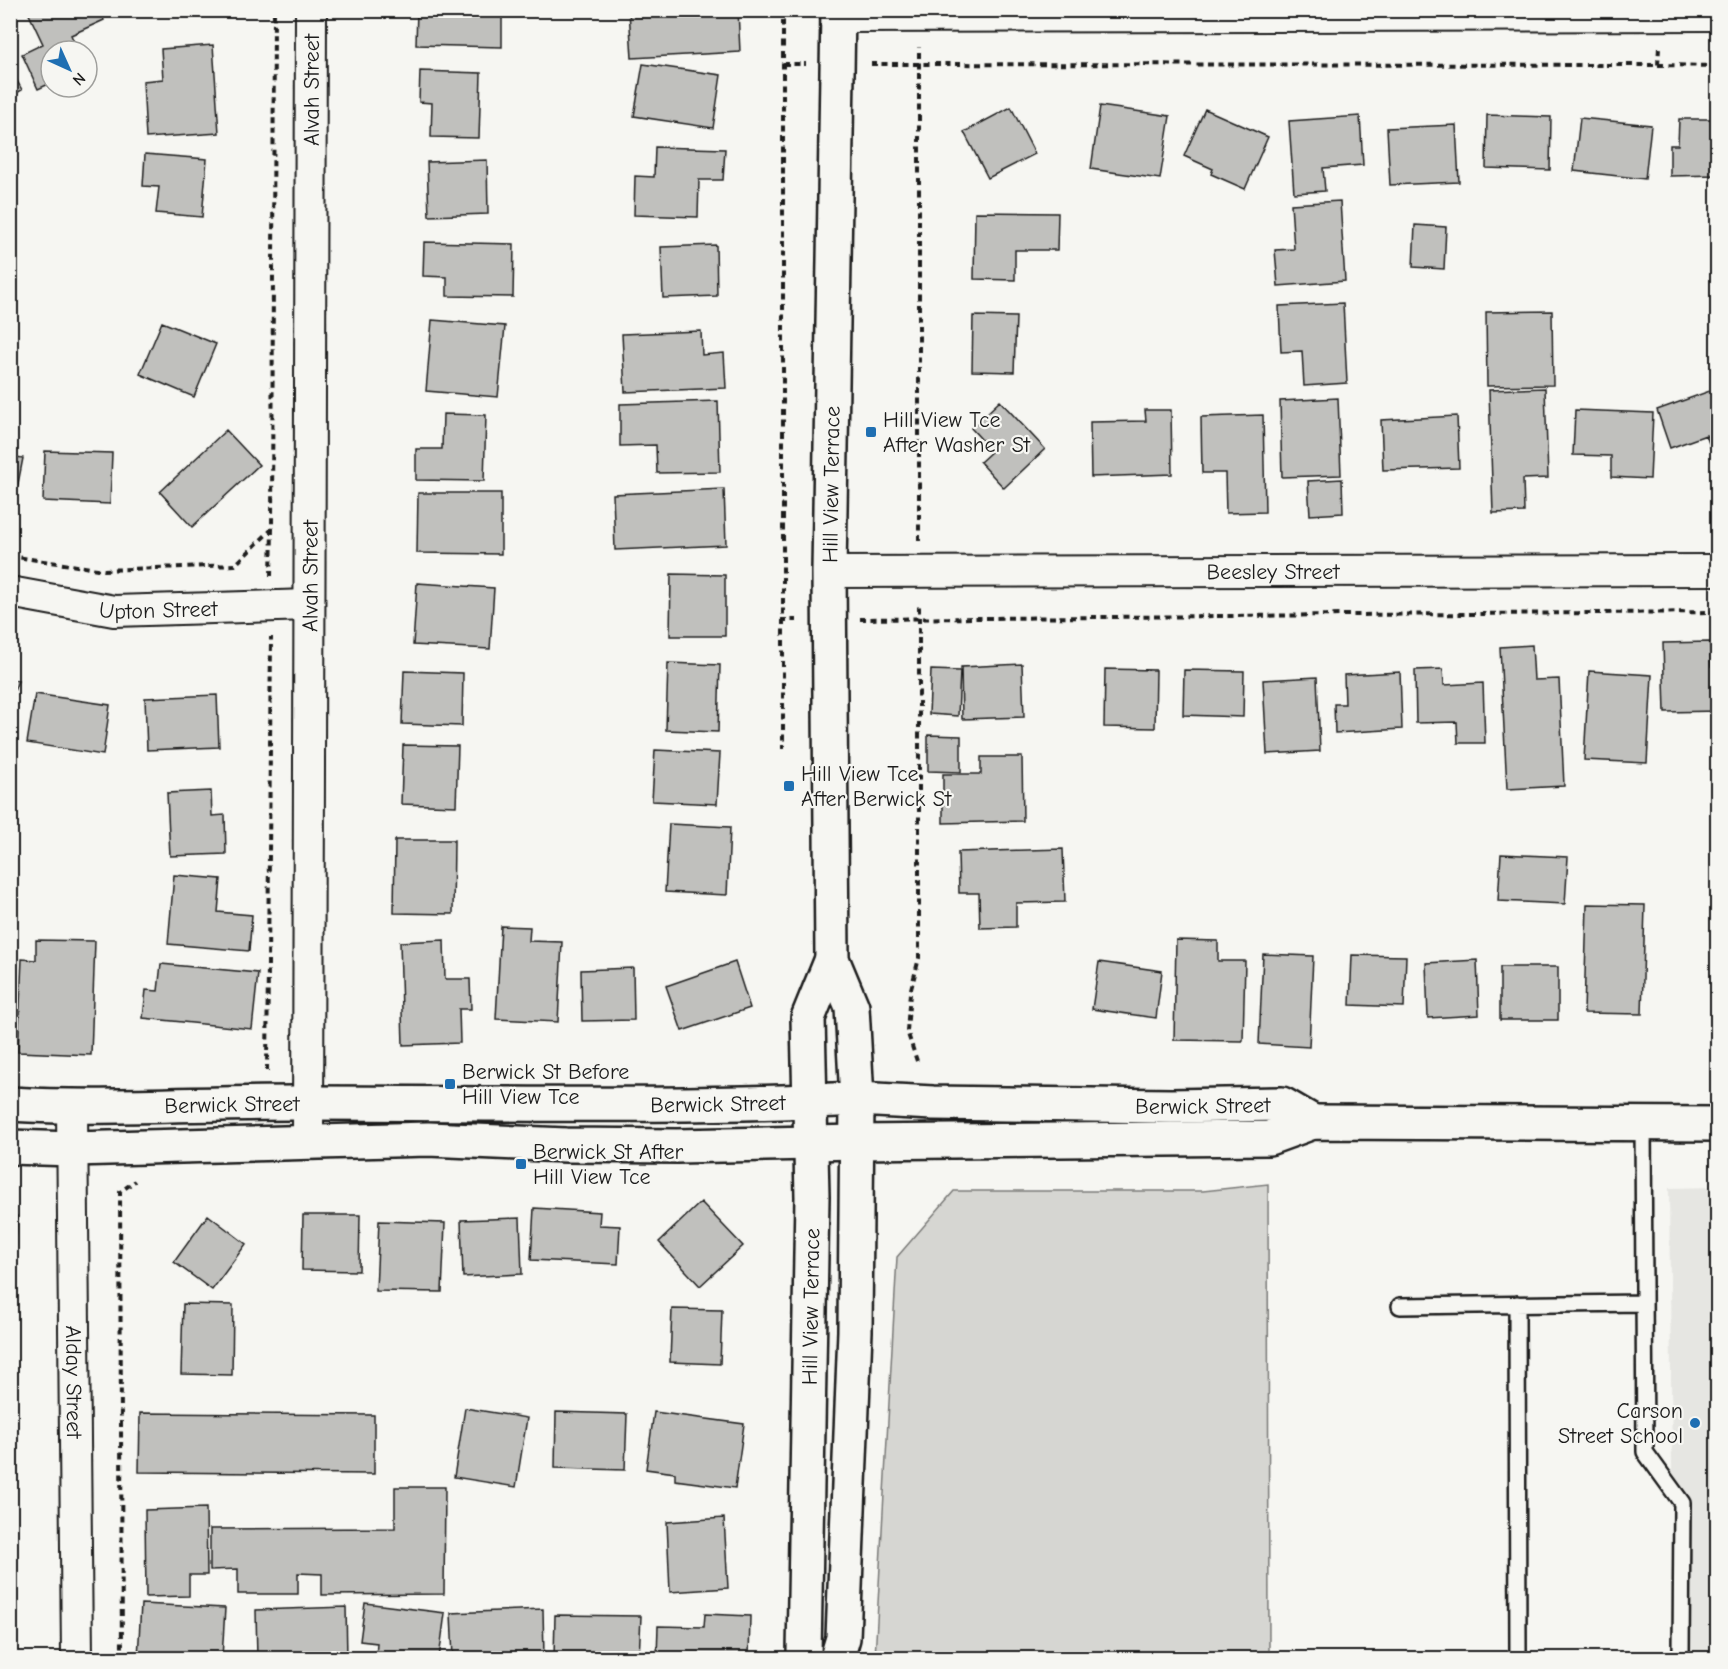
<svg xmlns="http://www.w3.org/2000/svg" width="1728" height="1669" viewBox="0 0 1728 1669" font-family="'Comic Neue',sans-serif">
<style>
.built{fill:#e6e6e2}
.green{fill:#d6d6d2;stroke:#797977;stroke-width:1.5}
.building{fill:#c0c0bd;stroke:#1c1c1c;stroke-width:1.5}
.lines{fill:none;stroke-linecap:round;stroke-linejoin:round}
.service-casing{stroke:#1c1c1c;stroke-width:20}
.minor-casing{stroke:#1c1c1c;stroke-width:34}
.secondary-casing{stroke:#1c1c1c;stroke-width:38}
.primary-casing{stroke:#1c1c1c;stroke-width:38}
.path{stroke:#1c1c1c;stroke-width:4;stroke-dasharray:6 4.5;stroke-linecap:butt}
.service{stroke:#f6f6f2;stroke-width:15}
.minor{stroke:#f6f6f2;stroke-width:30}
.secondary{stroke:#f6f6f2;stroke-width:33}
.primary{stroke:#f6f6f2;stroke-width:33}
.poi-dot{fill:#1f6fb2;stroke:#f6f6f2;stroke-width:2}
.labels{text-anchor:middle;stroke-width:4.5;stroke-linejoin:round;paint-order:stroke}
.street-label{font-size:22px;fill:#1c1c1c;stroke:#f6f6f2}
.poi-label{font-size:22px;fill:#1c1c1c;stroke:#f6f6f2;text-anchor:start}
</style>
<rect width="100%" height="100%" fill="#f6f6f2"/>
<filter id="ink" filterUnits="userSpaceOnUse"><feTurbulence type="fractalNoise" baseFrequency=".0167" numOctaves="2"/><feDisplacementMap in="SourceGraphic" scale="12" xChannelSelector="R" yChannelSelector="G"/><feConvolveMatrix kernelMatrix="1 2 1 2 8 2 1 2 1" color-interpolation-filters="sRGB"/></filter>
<g filter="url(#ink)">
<path class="built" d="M1717 1187V1658H1674L1669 1188Z"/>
<path class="green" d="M1268 1184 1269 1658H875L897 1257 954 1191H1203Z"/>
<path class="building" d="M27 10H100L104 20 71 35 78 51H51V83L38 89 22 54 43 44Z
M417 10H502V47L416 45Z
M629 10H738L740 52 632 58Z
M213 45 219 133 146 138 143 81 163 79 161 49Z
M643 64 721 75 713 128 634 116Z
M10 68 22 90 10 97Z
M420 71 481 73 479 138 431 137 432 103 419 102Z
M1100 106 1170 116 1160 179 1091 169Z
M1011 107 1035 154 988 178 964 132Z
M1205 109 1268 137 1245 189 1211 174 1213 169 1184 156Z
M1487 115 1551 117 1550 170 1486 168Z
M1360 116 1363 165 1323 168 1325 191 1294 193 1289 121Z
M1580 118 1651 125 1645 179 1574 171Z
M1679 119H1718V175L1670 176V145H1678Z
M1456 125 1459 182 1390 185 1387 128Z
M655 147 725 149 723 180H699L698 217 634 215 635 176 654 177Z
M145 154 207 159 202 217 156 213 159 187 143 186Z
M487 160 488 214 429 216 427 162Z
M1340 201 1345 281 1278 286 1275 250 1294 249 1291 204Z
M975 212 1058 213 1057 250H1015V280L974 279Z
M1415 225 1446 227 1444 269 1413 267Z
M424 242 514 244 513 297 447 296V277L423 276Z
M716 245 717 296 663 298 661 247Z
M1343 303 1347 383 1304 386 1302 351 1281 352 1279 306Z
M1552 311 1553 385 1487 386 1486 312Z
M973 316 1016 317 1014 372 972 371Z
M432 320 505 326 498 397 426 391Z
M162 322 216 344 194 397 140 374Z
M701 331 702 355 724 353 726 388 625 392 622 334Z
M1545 388 1548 478 1523 479 1524 512 1493 513 1489 390Z
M1718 388V469L1706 435 1670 448 1657 410Z
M1338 398 1341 475 1282 477 1280 401Z
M718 401 720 472 657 473 656 445 620 446V404Z
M1000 401 1045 449 1004 488 980 462 992 451 971 428Z
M1145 410H1171L1172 474 1091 477 1090 422 1146 421Z
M1575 410 1653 413 1650 479 1611 477V456L1573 455Z
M443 414 486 415 484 481 416 480V449H442Z
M1263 415 1265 512 1226 513 1225 473H1202L1201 417Z
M1457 416 1459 468 1383 470 1381 420Z
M226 430 259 465 192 527 160 492Z
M45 451 112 453 110 504 43 501Z
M10 456 23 458 13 509 10 508Z
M1342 479 1343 513 1310 515 1308 481Z
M724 489 726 545 615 550 613 494Z
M418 493H501V554L417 553Z
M671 574 725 575V636H670Z
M417 583 494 588 490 649 413 645Z
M1710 642 1711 666H1718V711L1665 712 1663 643Z
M1532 645 1534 680 1559 679 1564 786 1507 789 1500 647Z
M668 663 720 665 718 732 666 730Z
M1022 664 1024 717 962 719 961 667Z
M1105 669 1156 670 1155 728 1104 727Z
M1443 669 1444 685 1483 683 1485 743H1458L1457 722 1416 723 1415 670Z
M931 670 960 671 958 716 929 714Z
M1184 670 1244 671 1243 717 1183 715Z
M404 671 463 673 462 726 402 724Z
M1589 671 1652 675 1647 763 1584 760Z
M1400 672 1402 729 1335 733 1334 704H1345L1344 675Z
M1317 677 1320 751 1267 754 1263 680Z
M10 678 18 681 10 701Z
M35 694 110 705 103 755 27 743Z
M217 695 219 747 147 750 145 698Z
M928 735 961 736V772L928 771Z
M403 745 458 746 456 806 401 804Z
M655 750 720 753 717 804 652 801Z
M981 757H1022L1023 821 943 823V774H981Z
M211 791 212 816 225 815 226 854 170 856 167 793Z
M669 824 730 827 727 895 665 892Z
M395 840H454L453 914 394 913Z
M1063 849 1065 902 1016 903V927L980 928 979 893H959L958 852Z
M1501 854 1568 857 1565 904 1498 901Z
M174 875 221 879 218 912 252 915 249 951 168 944Z
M1587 904 1645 905 1642 1014 1584 1013Z
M501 926 530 927 529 941 562 942 558 1022 496 1019Z
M36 940 95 941 91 1055 18 1052 22 959 36 960Z
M444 940 445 979H470L471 1009H459L460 1043 403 1045 400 942Z
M1176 940 1218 941V961H1245L1243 1041 1174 1040Z
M1263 954 1313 956 1309 1047 1259 1044Z
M1352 955 1406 956 1404 1007 1350 1005Z
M1477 960 1479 1015 1428 1018 1426 963Z
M735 962 750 1008 682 1031 666 986Z
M1099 962 1162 971 1156 1018 1092 1009Z
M161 964 258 973 252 1029 143 1018 146 990 158 991Z
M1500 967H1558V1020H1500Z
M633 968 634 1020 582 1021 581 970Z
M701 1202 743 1246 700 1286 659 1242Z
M534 1208 600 1212 599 1225 620 1226 618 1264 531 1260Z
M208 1215 246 1244 212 1290 174 1262Z
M303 1215H360L359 1271 302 1270Z
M10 1216H17L15 1274H10Z
M520 1218 522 1274 463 1277 461 1220Z
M379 1221 445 1223 442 1292 376 1291Z
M183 1304 233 1305 232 1375 181 1374Z
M672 1309 722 1310 720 1364 670 1362Z
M465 1408 527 1418 516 1487 454 1477Z
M556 1412 627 1414 625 1470 555 1468Z
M654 1412 744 1424 735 1488 675 1480V1473L646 1469Z
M140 1413 374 1415V1474L139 1472Z
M395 1487H445L444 1594 322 1595V1574L298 1573V1594H238V1569L210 1570V1529L395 1528Z
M206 1508 207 1575H189V1596L146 1597 145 1510Z
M724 1518 728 1588 670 1592 667 1522Z
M365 1603 445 1613 439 1658H376L377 1643 360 1641Z
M141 1604 225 1608 222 1658H138Z
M346 1607 347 1658H257L256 1610Z
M543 1609 544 1658H453L451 1613Z
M705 1614 750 1616 749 1658H657L658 1626 704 1627Z
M555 1615 641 1616 639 1658H554Z"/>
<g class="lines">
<defs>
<path id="service" d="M1643 1124 1645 1452 1682 1503 1681 1658
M1517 1304 1518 1658
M1400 1306 1644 1303"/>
<g id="minor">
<path d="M838 17 1718 15"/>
<path id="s1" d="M829 572 1718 570"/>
<path id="s2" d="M10 592 114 611 308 605"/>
<path id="s3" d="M72 1108 77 1658"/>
<path id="s4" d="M308 1142 311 10"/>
</g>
<g id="secondary">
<path id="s5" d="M10 1104C110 1110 210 1102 309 1103 492 1103 675 1108 857 1099"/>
<path d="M10 1147 73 1149 428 1139 566 1145 677 1146 857 1142"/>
</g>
<g id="primary">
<path id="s6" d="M857 1099 933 1103 1171 1106 1282 1104 1313 1122"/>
<path d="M857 1142 1269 1138 1313 1122 1718 1124"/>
<path id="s7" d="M806 1658 804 1654 812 1197 808 1018 832 959"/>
<path id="s8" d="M837 1658 843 1638 855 1331 857 1099 852 1007 832 959 829 572 838 10"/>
</g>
</defs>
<use href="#service" class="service-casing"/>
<use href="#minor" class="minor-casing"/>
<use href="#secondary" class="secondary-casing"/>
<use href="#primary" class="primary-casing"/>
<path class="path" d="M783 10V749
M783 64H806
M871 64 1658 65 1659 47
M1658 65 1718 66
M919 541V47
M10 556 104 570 235 565 272 529 274 10
M271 576 272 529
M860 619 1718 612
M781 620H796
M917 1061 907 1031 910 993 919 958V602
M267 1071 271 637
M122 1658 120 1192 135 1181"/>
<use href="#service" class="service"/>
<use href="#minor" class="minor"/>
<use href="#secondary" class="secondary"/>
<use href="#primary" class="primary"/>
</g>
</g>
<g class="poi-dot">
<rect x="865" y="426" width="12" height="12" rx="3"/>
<rect x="783" y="780" width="12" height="12" rx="3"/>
<rect x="444" y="1078" width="12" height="12" rx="3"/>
<rect x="515" y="1158" width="12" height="12" rx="3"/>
<circle cx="1695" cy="1423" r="6"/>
</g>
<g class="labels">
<g class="street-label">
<text dy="8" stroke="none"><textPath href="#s4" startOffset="1052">Alvah Street</textPath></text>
<text dy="8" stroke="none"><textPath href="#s8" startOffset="1179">Hill View Terrace</textPath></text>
<text dy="8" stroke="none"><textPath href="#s1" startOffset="444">Beesley Street</textPath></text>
<text dy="8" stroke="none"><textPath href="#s4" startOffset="566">Alvah Street</textPath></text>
<text dy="8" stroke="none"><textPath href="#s2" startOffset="150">Upton Street</textPath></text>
<text dy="8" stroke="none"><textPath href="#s5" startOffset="708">Berwick Street</textPath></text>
<text dy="8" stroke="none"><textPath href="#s5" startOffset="222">Berwick Street</textPath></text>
<text dy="8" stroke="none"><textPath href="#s6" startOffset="346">Berwick Street</textPath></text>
<text dy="8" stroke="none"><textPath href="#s7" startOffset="352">Hill View Terrace</textPath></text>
<text dy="8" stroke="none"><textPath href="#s3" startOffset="274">Alday Street</textPath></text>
</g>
<g class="poi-label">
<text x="883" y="427">Hill View Tce<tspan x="883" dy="25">After Washer St</tspan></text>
<text x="801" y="781">Hill View Tce<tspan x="801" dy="25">After Berwick St</tspan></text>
<text x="462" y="1079">Berwick St Before<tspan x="462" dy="25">Hill View Tce</tspan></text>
<text x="533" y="1159">Berwick St After<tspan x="533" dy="25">Hill View Tce</tspan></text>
<text x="1683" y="1418" text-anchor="end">Carson<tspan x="1683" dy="25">Street School</tspan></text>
</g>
</g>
<rect width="1728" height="1669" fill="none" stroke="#f6f6f2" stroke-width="36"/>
<rect x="18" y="18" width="1692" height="1633" fill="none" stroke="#1c1c1c" stroke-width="2" filter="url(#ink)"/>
<g transform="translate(69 69) rotate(135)"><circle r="28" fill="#f6f6f2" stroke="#9f9f9c" stroke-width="1.5"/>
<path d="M0-4.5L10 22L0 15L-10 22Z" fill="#1f6fb2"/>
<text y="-9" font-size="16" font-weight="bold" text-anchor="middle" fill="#1c1c1c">N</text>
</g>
</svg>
